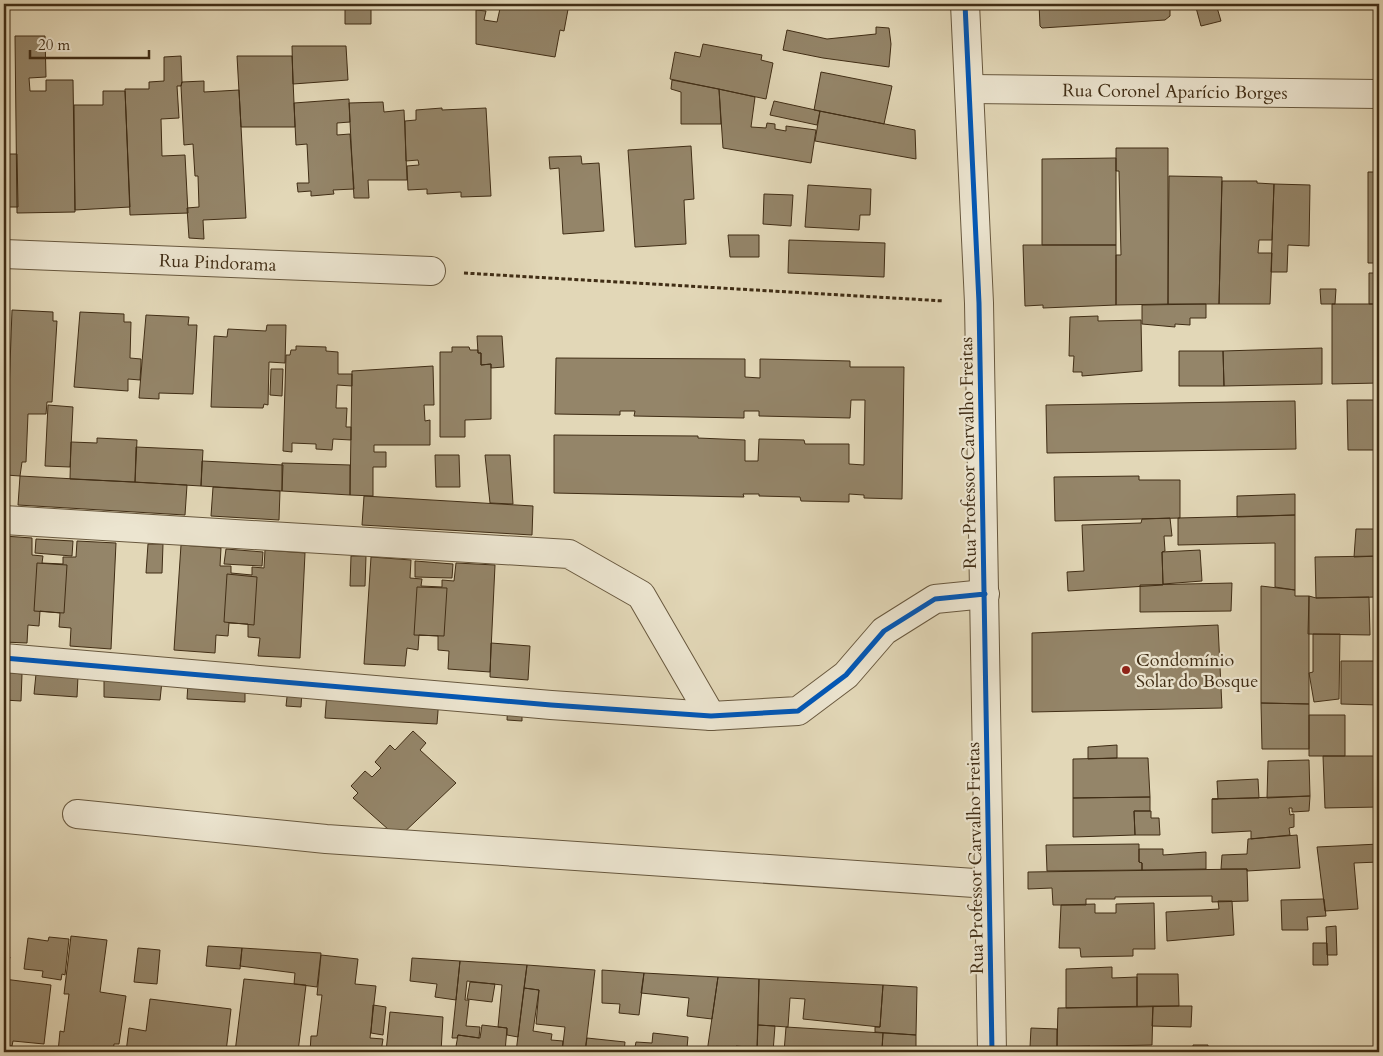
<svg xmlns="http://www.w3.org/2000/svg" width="1383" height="1056" viewBox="0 0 1383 1056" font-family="Cardo,serif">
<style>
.building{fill:#948569;stroke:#402d15}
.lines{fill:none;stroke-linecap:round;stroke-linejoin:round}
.minor-casing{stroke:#68583e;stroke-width:30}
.path{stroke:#402d15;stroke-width:3;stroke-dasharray:4 2.5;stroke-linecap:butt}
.minor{stroke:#ece5d0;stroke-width:28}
.cycleway-casing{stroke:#ece5d0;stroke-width:8}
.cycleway{stroke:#0057b8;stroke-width:5}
.poi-dot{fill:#8f2418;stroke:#ece5d0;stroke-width:2}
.labels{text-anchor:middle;stroke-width:4.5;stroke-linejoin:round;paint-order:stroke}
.street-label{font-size:18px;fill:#402d15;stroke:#ece5d0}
.poi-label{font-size:18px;fill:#402d15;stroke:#ece5d0;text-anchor:start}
</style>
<rect width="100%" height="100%" fill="#e2d7b7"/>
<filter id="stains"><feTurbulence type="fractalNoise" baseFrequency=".004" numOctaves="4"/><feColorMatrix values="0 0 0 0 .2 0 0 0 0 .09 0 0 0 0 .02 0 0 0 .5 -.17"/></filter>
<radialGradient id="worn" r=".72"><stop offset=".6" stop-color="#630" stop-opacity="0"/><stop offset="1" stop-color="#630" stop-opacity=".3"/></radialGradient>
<path class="building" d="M297 4H366V6H371V24H345V7H297Z
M501 4H569L564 31 560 30 555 57 476 44V10L486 11 484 20 497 22Z
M725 4H754L752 9Z
M1039 4H1170V16L1165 20 1042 28 1040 26Z
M1195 4H1216L1221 21 1201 26Z
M876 27 889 28 891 44 889 67 823 58 783 50 787 30 827 39 876 34Z
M15 36H45L46 77 29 78 30 91H46V80H73L75 212 17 213Z
M703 44 762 55 761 60 773 63 766 99 670 79 675 52 700 57Z
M292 46H346L348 80 293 84Z
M181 56 182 82 181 86H177L179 118 161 119 162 156 185 155 188 213 130 215 125 89H149V82L164 81V57Z
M237 56H292L295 127H241Z
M821 72 892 86 884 124 814 110Z
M672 80 719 89 721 124H681V92L671 89Z
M204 81V92L239 90 246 218 203 220 204 239 189 238 187 208 199 207 198 176H195L193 144 184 145 181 86 182 82Z
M719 89 755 97 751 127 766 128 767 123 775 124V129L786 131V126L816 130 811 163 723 148Z
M103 91H125L130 207 75 210 74 105H103Z
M349 99 350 122 337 123V135L350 134 354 189 333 190 334 194 311 196V191L298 192 297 183H309L307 144 296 145 294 103Z
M774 101 820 111 817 125 770 115Z
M383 102 384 112 404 110 407 180H368L369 198H354L349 103Z
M442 108V110L486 108 491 196 461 197V192L427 194V189L408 190 407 166 419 165 418 160 406 161 405 121 416 120V110Z
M820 111 915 130 916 159 815 141Z
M691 146 694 199 684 200 686 244 635 247 628 150Z
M1116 148H1168V304L1116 305V255H1121L1119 171H1116Z
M4 154H17L18 207H4Z
M581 156 582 164 599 163 604 231 563 234 559 168 550 169 549 157Z
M1116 158V245H1042V159Z
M1368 172H1379V263H1368Z
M1169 176 1222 177 1219 304H1168Z
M1222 181H1257V183L1274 184 1272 240H1259L1258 253H1272L1270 304H1219Z
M1274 184 1310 185 1309 246 1288 245 1287 272H1271Z
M808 185 871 189 870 215H860L859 230 805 227Z
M764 194 793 195 791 226 763 224Z
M728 235H759V257H730Z
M789 240 885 243 884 277 788 273Z
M1023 245H1116V305L1043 308V305L1025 306Z
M1369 273H1379V304H1369Z
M1320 289H1336L1335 304H1321Z
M1206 304V318H1190V325L1175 324V327L1142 324V305Z
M1332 304H1378L1379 383 1332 384Z
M1378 304H1379V383Z
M12 310 53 312V321H57L52 402H47L46 414H28L26 462H22L20 476 6 475Z
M80 312 124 314V322H131L130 358 141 359V364L140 380 128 379V391L74 387Z
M146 315 189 317 188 325H197L193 394 159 393V399L139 398Z
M1098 316V321L1141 320 1142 371 1082 376V372H1073L1074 356H1069L1070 317Z
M267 325H286L285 363 269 362 268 405 264 404 263 408 211 407 214 336 227 337 228 329 266 331Z
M477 336H502L504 367 491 368V364L481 365V353H478Z
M296 346 326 347V351L338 352V374H352V386L337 385 336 408H347L346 427H351V440L333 439 332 450 316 449V444L292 443V452L283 451 286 355H290L291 350H296Z
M452 347H469L470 350H478V353H481V365L491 364V419L465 420V437H440V352H452Z
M1322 348V384L1224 386 1223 351Z
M1179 351H1223L1224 386H1179Z
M556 358 745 359V377L760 378V359L850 361V367H904L902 499 864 498V495L849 494V502L801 501 800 497 759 496V494H743L744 497 554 493V435L698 436V438L745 440V461H758L759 439 804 440 805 444H849V464L864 465 865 400H851L850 418 759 416V411H744V418L634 416 635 411H620V415L555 414Z
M433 366 434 405H424L425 421 430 420V445H374V452H386V467H373V496L350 495 352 371Z
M271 369H283L282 396 270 395Z
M1347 400H1379V450H1348Z
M1295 401 1296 449 1047 453 1046 405Z
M4 404H9L7 446H4Z
M48 405 73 407 70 467 45 466Z
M97 438 137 440 135 482 70 479 71 442 97 443Z
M136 447 203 450 201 486 135 482Z
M435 455H459L460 487H436Z
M485 455H510L513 504 490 503Z
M202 461 283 465 282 491 201 486Z
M282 463 350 465V495L282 491Z
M20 476 187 485 185 515 18 505Z
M1139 476V480H1180V518L1055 521 1054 477Z
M213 487 280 491 279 520 211 516Z
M1295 494V515L1237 517V496Z
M364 496 533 506 532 535 362 525Z
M1295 515V590L1275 587V543L1178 545V518Z
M1170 518 1172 536H1164L1165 551 1162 552 1163 585 1068 591 1067 572 1084 571 1082 525 1141 523 1142 519Z
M1356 529H1379V556L1354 557Z
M4 536 32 538V555L43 556 42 563 63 564V557H76L77 541 116 543 111 649 70 646 71 628 59 627 60 613 40 611 39 626 28 625 27 643 4 642Z
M36 539 73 541 72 556 35 553Z
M148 544H163L162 573H146Z
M181 545 221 548 220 566H231V573L252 575V567L264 568 265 550 305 553 300 658 258 656 260 638 248 637V624L229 623 228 636 216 635 215 653 174 650Z
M226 549 263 552 262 566 224 564Z
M1200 550 1202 581 1163 584 1162 552Z
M351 556H366L365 586H350Z
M1379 556V597L1316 598 1315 557Z
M371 557 411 560 410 578 422 579 421 586 442 587V580L454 581 456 563 495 565 490 672 448 669 449 651 438 650V636L419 635 418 650 407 648 405 666 364 664Z
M415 561 453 564 452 578 415 577Z
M37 563 67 565 64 613 34 611Z
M227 574 257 577 254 625 224 622Z
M1232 583 1231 611 1140 612V585Z
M1261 586 1295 590V596H1309V704L1261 703Z
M417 587 447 588 444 636 414 635Z
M1309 596 1316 598 1369 597 1370 635 1308 634Z
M1218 625 1222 708 1032 712V633Z
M1313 634H1340L1339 699 1314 702 1309 673 1313 672Z
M491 643 530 646 528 680 490 677Z
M1341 661H1379V705L1341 704Z
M4 672 22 674 21 701 4 700Z
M36 674 78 676 77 697 34 694Z
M104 678 162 681 160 700 104 697Z
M188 683 245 687V702L187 699Z
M288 688 302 689 301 707 286 706Z
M327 692 439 698 437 724 325 718Z
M508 702 522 703V721L507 720Z
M1261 703 1309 704V749H1262Z
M1309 715H1345V756H1309Z
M413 731 426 743 420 750 456 783 398 838 353 798 358 793 351 786 365 771 372 777 381 768 375 762 390 745 395 750Z
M1117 745V758L1088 759V747Z
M1323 756H1379V807L1325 808Z
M1117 758H1148L1150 797 1073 798V759Z
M1309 760 1310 796 1267 798 1268 761Z
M1258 779 1259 798 1212 799H1218L1217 781Z
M1310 796 1309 811 1292 812V808H1289L1290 815 1294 814V827L1289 828 1290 835 1251 839V831L1212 833V799Z
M1150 797V811H1134L1135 835 1073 837V798Z
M1134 811H1151V818H1159L1160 835H1135Z
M1297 835 1300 868 1247 871V869H1221L1222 855 1247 854 1248 839Z
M1139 844V862L1142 863V870L1047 871 1046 845Z
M1379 844V862L1354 863 1358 909 1325 911 1317 847Z
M1139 849H1163V855L1206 852V869L1142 870V863L1139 862Z
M1247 869 1248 901 1212 902V896L1115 897V899H1086V905H1053L1052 888 1028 889V872Z
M1324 899 1326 916 1307 917 1308 930H1282L1281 900Z
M1218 901H1232L1234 935 1167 941 1166 912 1219 909Z
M1154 903 1155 949H1133V956L1081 957 1080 948H1059L1061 905 1095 904V913H1116V904Z
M1336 926 1337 955H1327L1326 927Z
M71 936 107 940 100 992 126 996 119 1044H114L113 1052H58L60 1031 64 1032 69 994H64Z
M49 937 69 939 65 975 62 974 61 980 42 977 43 971 24 969 28 938 48 941Z
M1313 943H1327L1328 965H1313Z
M208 946 242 948 240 969 206 966Z
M138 948 160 950 157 984 134 982Z
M242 948 321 953 317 987 294 984 295 973 240 966Z
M4 955 10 957 4 979Z
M321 955 358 959 355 984 376 986 370 1038 383 1039 381 1052H310L311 1036H317L322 995H317Z
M412 958 460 961 456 1000 435 997 437 984 410 981Z
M460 961 527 965 518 1037 507 1035V1028L498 1027 502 985 467 981 465 1000H469L466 1026 480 1027 479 1038 458 1035 457 1038H452Z
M527 965 595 970 585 1052H562L565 1027 536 1024 539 990 524 988Z
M1112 967V978L1137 977V1007L1066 1008V969Z
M602 970 644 973 639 1015 619 1013 620 1004 602 1003Z
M644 973 718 977 712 1019 687 1016 689 998 641 993Z
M1137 974H1178L1179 1006 1137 1007Z
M718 977 759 979 757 1048 736 1046 735 1052H707Z
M4 979 51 985 44 1044 13 1041 12 1046 4 1045Z
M244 979 306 985 298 1052H235Z
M759 979 883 985 880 1027 803 1019 805 999 790 998 788 1027 758 1025Z
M470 982 495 984 492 1002 467 999Z
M883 985 917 987 916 1035 875 1032V1027H880Z
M524 988 539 990 533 1031 552 1034 551 1040 563 1041 562 1052H516Z
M150 999 231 1009 226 1052H126L129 1028 146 1031Z
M373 1005 386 1007 383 1035 371 1033Z
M1153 1006H1192L1191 1027 1152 1026Z
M1153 1006 1152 1045 1057 1047 1058 1008Z
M390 1012 443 1017 441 1052H386Z
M482 1025 507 1028 505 1052H455L458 1035 480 1038Z
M758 1025 775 1026 773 1052H757Z
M786 1027 883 1033 882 1049 888 1050 887 1052H784Z
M1031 1028 1057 1029V1047H1030Z
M653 1033 688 1037 687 1048H692V1052H634L636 1042 652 1043Z
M883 1033 916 1035V1052L882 1049Z
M587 1038 625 1042 624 1052H585Z
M1193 1045H1208V1052H1193Z
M1090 1046 1089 1052H1027V1047Z"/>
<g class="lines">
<defs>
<g id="minor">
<path d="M965 4 979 303 992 1052"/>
<path id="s1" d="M970 89 1379 94"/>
<path id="s2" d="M4 254 431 271"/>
<path d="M4 520 569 554 641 595 711 716"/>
<path d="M4 658 551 705 711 716 798 711 846 675 884 631 935 599 985 594"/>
<path d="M77 814 326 839 989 884"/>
</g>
</defs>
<use href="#minor" class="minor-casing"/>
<path class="path" d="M464 273 944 301"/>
<use href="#minor" class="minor"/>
<defs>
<path id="cycleway" d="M965 4 979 303 992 1052
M4 658 551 705 711 716 798 711 846 675 884 631 935 599 985 594"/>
</defs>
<use href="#cycleway" class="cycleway-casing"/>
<use href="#cycleway" class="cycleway"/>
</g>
<circle class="poi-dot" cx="1126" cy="670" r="5"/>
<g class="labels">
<g class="street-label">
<text dy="6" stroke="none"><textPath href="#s1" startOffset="205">Rua Coronel Aparício Borges</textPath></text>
<text dy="6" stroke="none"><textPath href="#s2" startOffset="214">Rua Pindorama</textPath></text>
<text transform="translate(968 453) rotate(-91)" y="6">Rua Professor Carvalho Freitas</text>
<text transform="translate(975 858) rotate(-91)" y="6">Rua Professor Carvalho Freitas</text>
</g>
<g class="poi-label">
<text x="1136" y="666">Condomínio<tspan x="1136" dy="21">Solar do Bosque</tspan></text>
</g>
</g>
<rect width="1383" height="1056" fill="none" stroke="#e2d7b7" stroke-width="20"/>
<rect x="5" y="5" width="1373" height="1046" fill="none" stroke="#402d15" stroke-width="2.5"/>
<rect x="10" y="10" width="1363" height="1036" fill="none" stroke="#402d15"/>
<path d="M30 50v8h119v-8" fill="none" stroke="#402d15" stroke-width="2.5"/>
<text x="38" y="50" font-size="15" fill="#402d15" stroke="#ece5d0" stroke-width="4" paint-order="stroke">20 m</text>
<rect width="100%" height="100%" filter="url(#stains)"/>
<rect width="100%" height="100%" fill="url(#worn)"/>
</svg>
